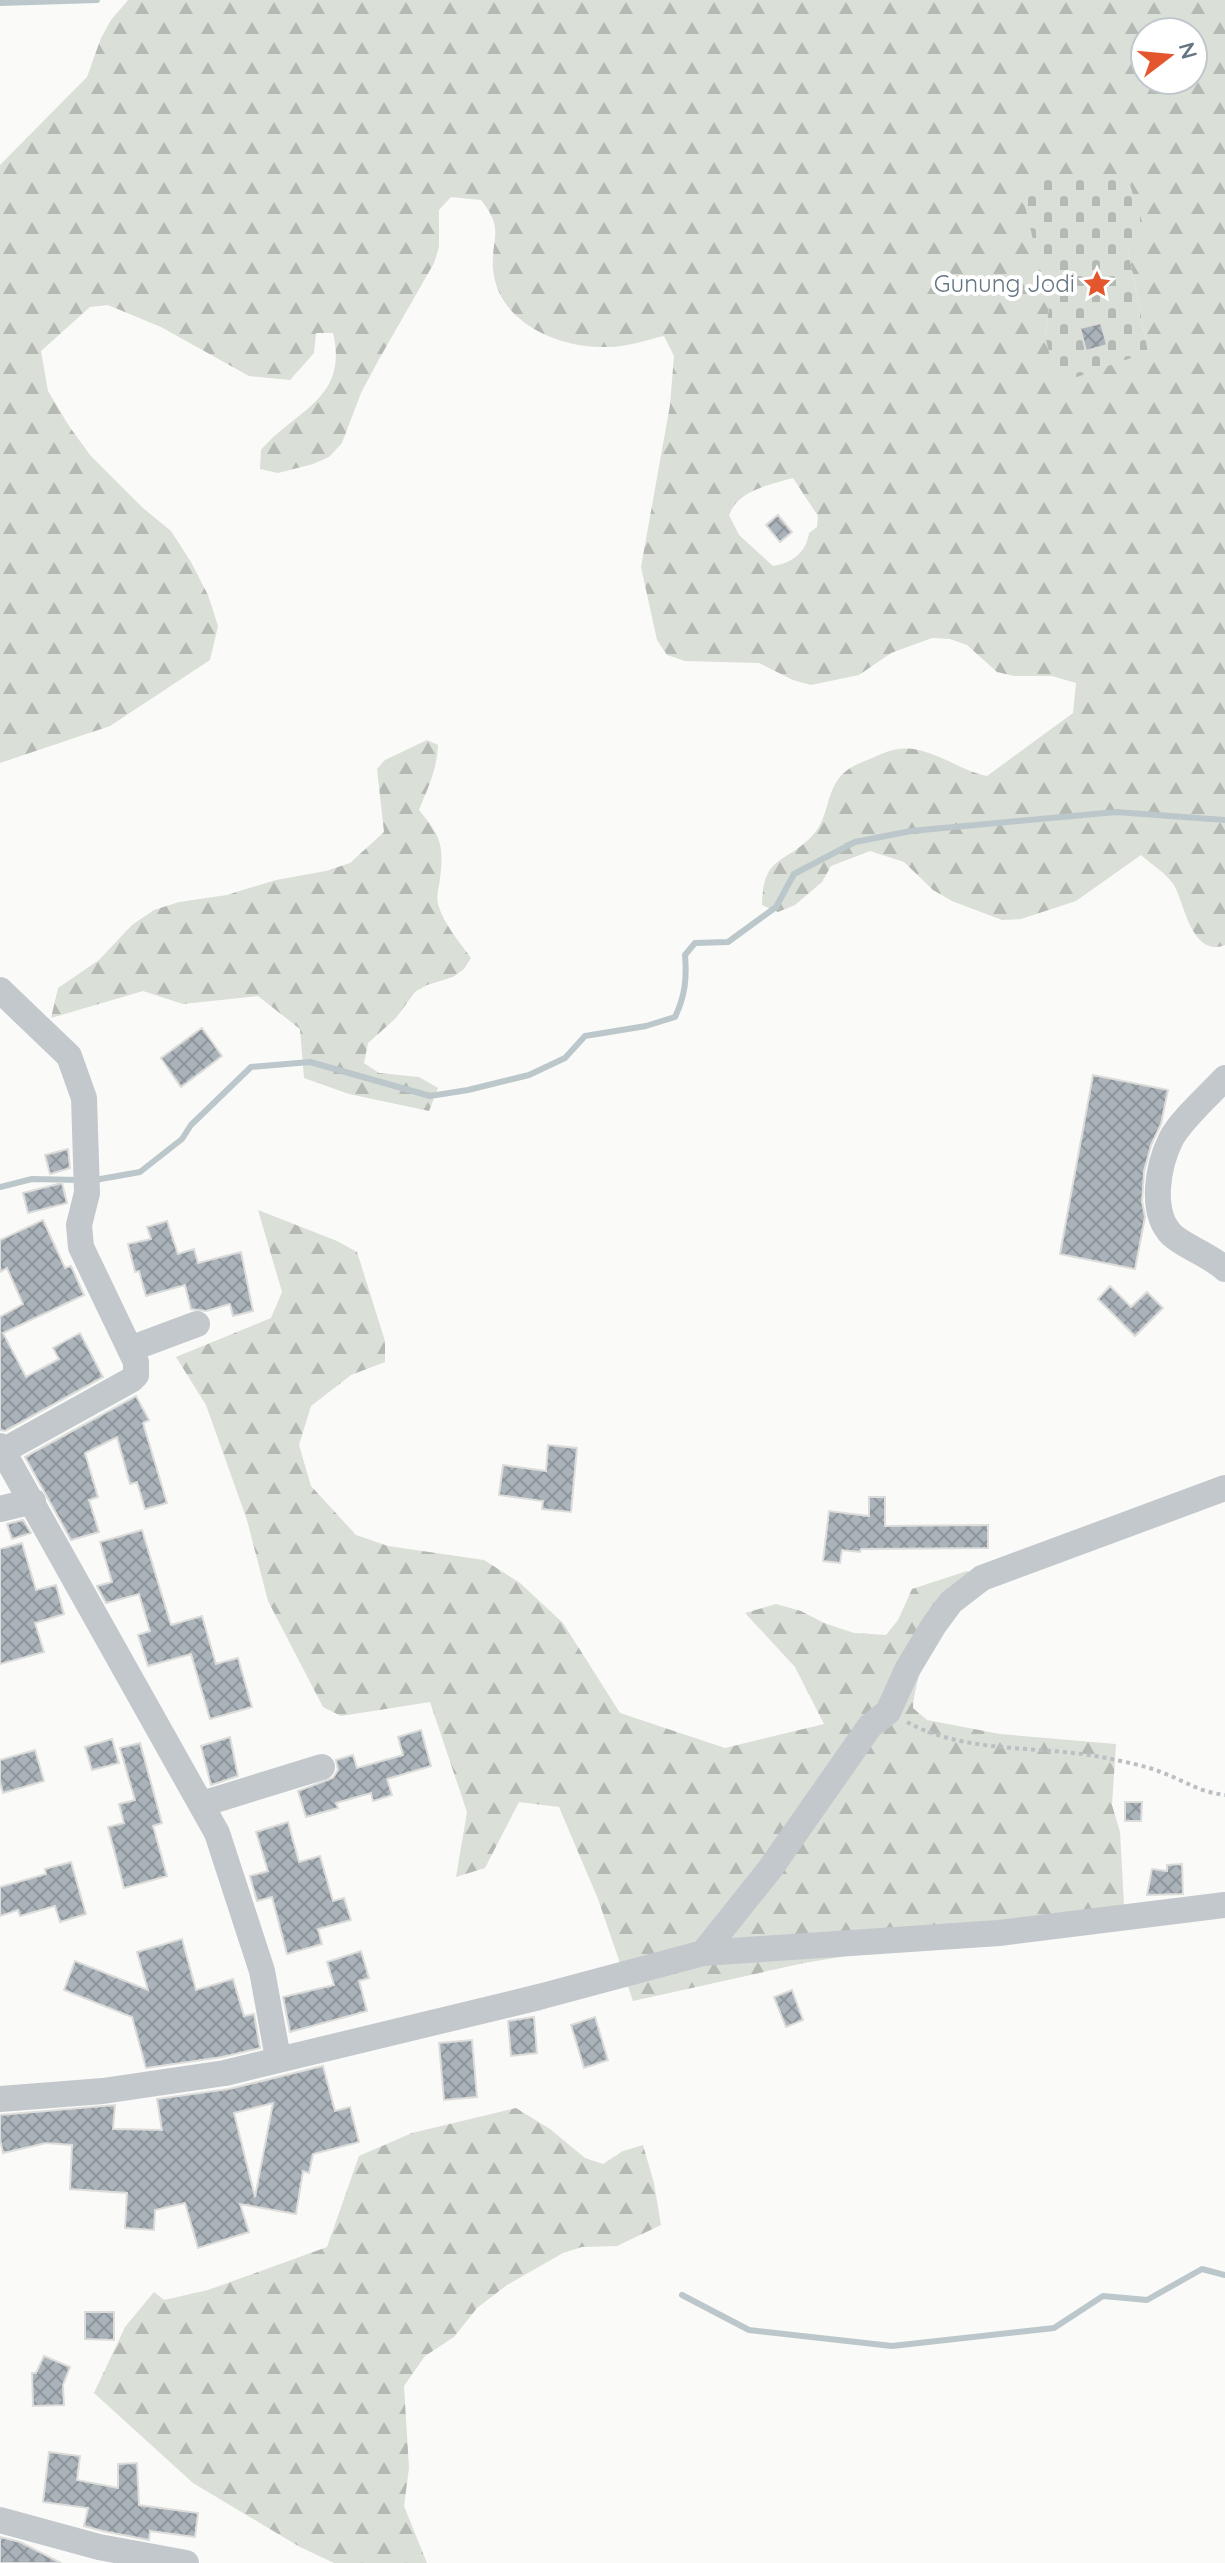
<svg xmlns="http://www.w3.org/2000/svg" width="1225" height="2563" viewBox="0 0 1225 2563" font-family="Quicksand,sans-serif">
<style>
.forest{fill:url(#forest-firs);fill-rule:evenodd}
.cemetery{fill:url(#cemetery-stones)}
.lines{fill:none;stroke-linecap:round;stroke-linejoin:round}
.stream{stroke:#bbc7cb;stroke-width:6}
.building{fill:url(#building-cross-hatch);stroke:#dcdcda;stroke-width:2;fill-rule:evenodd}
.path{stroke:#bbbfc2;stroke-width:4;stroke-dasharray:4 4;stroke-linecap:butt}
.minor{stroke:#c3c8cc;stroke-width:26}
.labels{text-anchor:middle;stroke-width:8;stroke-linejoin:round;paint-order:stroke}
.poi-label{font-size:24px;fill:#657683;stroke:#fff;text-anchor:end}
</style>
<defs>
<pattern id="forest-firs" width="22" height="20" patternUnits="userSpaceOnUse" patternTransform="scale(2)"><rect width="22" height="20" fill="#dadfd7"/><path d="M5 1l3.5 6h-7zM16 11l3.5 6h-7z" fill="#b4b9b4"/></pattern>
<pattern id="cemetery-stones" width="16" height="16" patternUnits="userSpaceOnUse" patternTransform="scale(2)"><rect width="16" height="16" fill="#dadfd7"/><path d="M2 7V4a2 2 0 0 1 4 0v3zM10 15v-3a2 2 0 0 1 4 0v3z" fill="#b4b9b4"/></pattern>
<pattern id="building-cross-hatch" width="8" height="8" patternUnits="userSpaceOnUse" patternTransform="scale(2)"><rect width="8" height="8" fill="#aab3b9"/><path d="M0 0l8 8M0 8l8-8" fill="none" stroke="#8e969c"/></pattern>
</defs>
<rect width="100%" height="100%" fill="#fafaf8"/>
<path class="forest" d="M128 0H1225V945C1192 958 1185 905 1174 885 1167 874 1151 864 1141 855L1076 901 1021 919 1002 920 952 901 933 890 904 862 870 851 831 866 822 882 795 905 778 912 762 905C763 854 785 865 813 835 828 819 826 795 839 778 847 768 857 764 870 759 879 755 889 750 899 749 929 745 957 770 987 776L1073 713 1076 683 1052 676H1014L997 672 967 645 950 639 932 638 891 653 859 675 811 685 793 680 759 663 685 661 667 655 657 640 641 567 670 405 674 356 664 336C646 340 627 347 609 347 561 349 498 324 493 269 491 237 505 230 481 200L451 197 439 210V247L434 263 378 361 361 393 342 443 329 457 313 464 278 473 260 469 261 450C295 410 349 399 333 333H316L314 353 290 380 249 376 161 327 108 305 90 307 41 351 48 391 69 426 90 455 143 508 171 531 191 562 208 595 218 626 210 660 110 726 0 763V165L87 77 101 38 111 20ZM1145 32H1193V80H1145ZM1128 250 1148 352 1045 336 1049 307ZM793 478 818 516 817 527 809 533C806 553 792 563 773 566L739 535 729 515C738 490 769 485 793 478Z
M427 740 438 745C437 769 428 788 419 810 441 837 444 844 440 879 439 887 436 897 438 904 444 925 459 941 471 958L464 969 453 977 427 985 415 992 395 1019 368 1043 364 1063 379 1073 419 1077 438 1088 429 1111 349 1094 304 1078 300 1029 258 996 183 1004 143 991 51 1018 58 988 99 960 132 925 154 910 179 902 227 895 276 880 326 871 350 863 384 832 377 769 385 760Z
M258 1210 337 1241 357 1252 385 1341V1362L351 1375 311 1406 299 1445 311 1486 356 1535 388 1546 484 1560 520 1583 563 1623 620 1713 725 1748 824 1724 795 1667 745 1613 776 1604 801 1611 824 1623 854 1633 886 1635 898 1620 912 1589 967 1571 991 1582C980 1590 969 1597 960 1605 935 1627 915 1675 913 1708L927 1720 1000 1734 1116 1744 1112 1805 1120 1832 1125 1924 901 1947 804 1963 633 2001 598 1899 559 1807 519 1802 485 1868 456 1877 467 1812 430 1702 341 1716 323 1707 268 1601 247 1520 206 1405 176 1357 271 1318 282 1292Z
M516 2108 550 2129 585 2158 603 2164 623 2151 643 2145 654 2183 661 2225 617 2246 582 2247 563 2253 507 2285 477 2308 454 2337 425 2356 404 2386 409 2468 404 2506 427 2563H334L300 2547 193 2483 94 2393 125 2327 154 2292 164 2300 208 2290 327 2247 359 2156 412 2133Z"/>
<path class="cemetery" d="M1048 179H1128L1146 234 1128 250 1148 352 1057 384 1045 336 1049 307 1021 189Z"/>
<g class="lines">
<path class="stream" d="M0 3 97 0
M95 1180 140 1172 182 1139 191 1125 251 1067 310 1062 430 1096 468 1090 529 1075 565 1058 585 1036 646 1026 675 1017C685 996 687 979 685 955L695 943 728 942 776 907 794 874 855 842 911 831 1116 812 1225 820
M0 1187 32 1179 79 1180
M682 2295 749 2330 892 2346 1054 2328 1103 2296 1147 2300 1202 2269 1225 2275"/>
</g>
<path class="building" d="M1101 323 1107 345 1086 351 1080 328Z
M778 515 792 532 780 542 766 525Z
M202 1028 222 1056 181 1087 161 1058Z
M1093 1075 1168 1090 1161 1124 1151 1145 1144 1171 1142 1202 1145 1217 1135 1269 1060 1254Z
M68 1149 70 1168 50 1174 45 1155Z
M62 1183 67 1203 28 1213 23 1193Z
M43 1220 65 1268 71 1266 84 1295 3 1333 26 1377 59 1359 53 1348 80 1333 103 1377 5 1431 0 1430V1317L23 1304 7 1268 0 1272V1240Z
M167 1221 178 1254 194 1249 198 1263 241 1252 253 1311 233 1316 230 1304 206 1311 191 1309 185 1285 146 1296 139 1271 135 1272 128 1244 151 1239 147 1227Z
M1110 1286 1131 1307 1147 1292 1163 1308 1135 1336 1098 1299Z
M136 1396 149 1420 143 1423 167 1503 145 1509 137 1482 130 1484 117 1437 85 1453 98 1497 89 1500 99 1532 71 1540 25 1457Z
M548 1445 577 1448 571 1512 542 1509 543 1501 499 1495 503 1465 546 1471Z
M869 1497H885V1526L988 1525V1548L861 1549 860 1552 842 1550 840 1563 823 1561 829 1511 869 1516Z
M23 1520 31 1533 12 1539 7 1524Z
M142 1530 171 1625 202 1616 216 1664 238 1658 252 1707 210 1719 191 1654 148 1666 138 1635 150 1631 139 1594 106 1603 97 1586 112 1582 100 1542Z
M22 1543 36 1590 56 1585 64 1614 35 1623 44 1652 0 1664V1549Z
M421 1730 431 1766 387 1779 392 1795 373 1801 371 1793 336 1803 338 1808 306 1817 298 1791 333 1778 338 1770 336 1760 353 1755 357 1768 403 1755 398 1737Z
M230 1737 238 1776 211 1785 201 1746Z
M112 1739 119 1763 92 1770 85 1747Z
M140 1743 162 1823 153 1826 167 1876 124 1888 108 1827 124 1823 119 1804 135 1800 120 1748Z
M35 1750 44 1781 3 1793 0 1782V1760Z
M1125 1802H1142L1141 1821H1125Z
M288 1822 299 1862 320 1856 333 1901 344 1898 351 1920 318 1929 322 1944 287 1954 272 1897 257 1901 250 1876 268 1871 256 1832Z
M71 1862 86 1914 60 1922 55 1906 20 1916 18 1910 0 1916V1887L46 1874 45 1869Z
M1182 1864 1183 1894 1147 1895 1152 1869 1167 1871V1865Z
M182 1939 196 1990 233 1979 244 2016 254 2014 260 2048 222 2057 146 2068 132 2017 64 1990 75 1961 148 1990 137 1952Z
M361 1951 369 1978 359 1981 367 2011 290 2032 283 1997 334 1985 327 1962Z
M792 1990 803 2020 786 2027 774 1997Z
M534 2017 537 2053 511 2056 508 2021Z
M595 2017 608 2060 584 2068 571 2025Z
M472 2040 477 2097 444 2100 439 2043Z
M323 2066 335 2111 350 2107 359 2142 313 2154 309 2173 303 2171 296 2214 240 2204 249 2232 198 2248 185 2203 155 2210 154 2230 125 2228 127 2193 70 2189 72 2145 46 2143 3 2153 0 2139V2115L115 2105 113 2129 162 2130 157 2099 229 2089ZM273 2103 255 2197 234 2113Z
M85 2312H114V2340L85 2339Z
M44 2356 70 2367 63 2385 64 2405 33 2406 32 2373H36Z
M49 2452 80 2456 77 2480 118 2488V2464L137 2463 139 2505 198 2513 195 2537 150 2531 149 2540 103 2531 84 2526 88 2508 43 2502Z
M0 2537 20 2542 61 2563H0Z"/>
<g class="lines">
<path class="path" d="M907 1722C965 1754 1037 1745 1101 1757 1121 1761 1143 1765 1161 1772 1185 1781 1199 1792 1225 1795"/>
<path class="minor" d="M0 990 69 1056 84 1098 87 1193 79 1225 81 1247 136 1362V1375L131 1380 3 1451
M1225 1078C1211 1093 1180 1121 1171 1139 1158 1165 1149 1212 1172 1235 1185 1247 1210 1255 1225 1269
M130 1349 197 1324
M0 1446 217 1833 262 1971 278 2058
M0 1509 33 1501
M202 1804 322 1767
M703 1953 770 1869 870 1726 888 1712 907 1670 934 1625 951 1602 982 1578 1225 1488
M0 2099 103 2091 225 2073 539 1997 703 1953 999 1933 1225 1905
M0 2520 99 2547 186 2563"/>
</g>
<defs>
<symbol id="sight-bare" viewBox="-9 -9 18 18"><path d="M0-6L1.8-2.2L6-1.7L2.9 1.2L3.7 5.4L0 3.3L-3.7 5.4L-2.9 1.2L-6-1.7L-1.8-2.2Z" fill="#e4572e" stroke="#fff" stroke-width="2.5" paint-order="stroke"/></symbol>
</defs>
<g fill-rule="evenodd">
<use href="#sight-bare" x="1077" y="264" width="40" height="40"/>
</g>
<g class="labels">
<g class="poi-label">
<text x="1075" y="292">Gunung Jodi</text>
</g>
</g>
<g transform="translate(1169 56) rotate(74)"><circle r="38" fill="#ffffff" stroke="#c1c8cd" stroke-width="2"/>
<path d="M0-6L14 30L0 20L-14 30Z" fill="#e4572e"/>
<text y="-12" font-size="22" font-weight="bold" text-anchor="middle" fill="#657683">N</text>
</g>
</svg>
